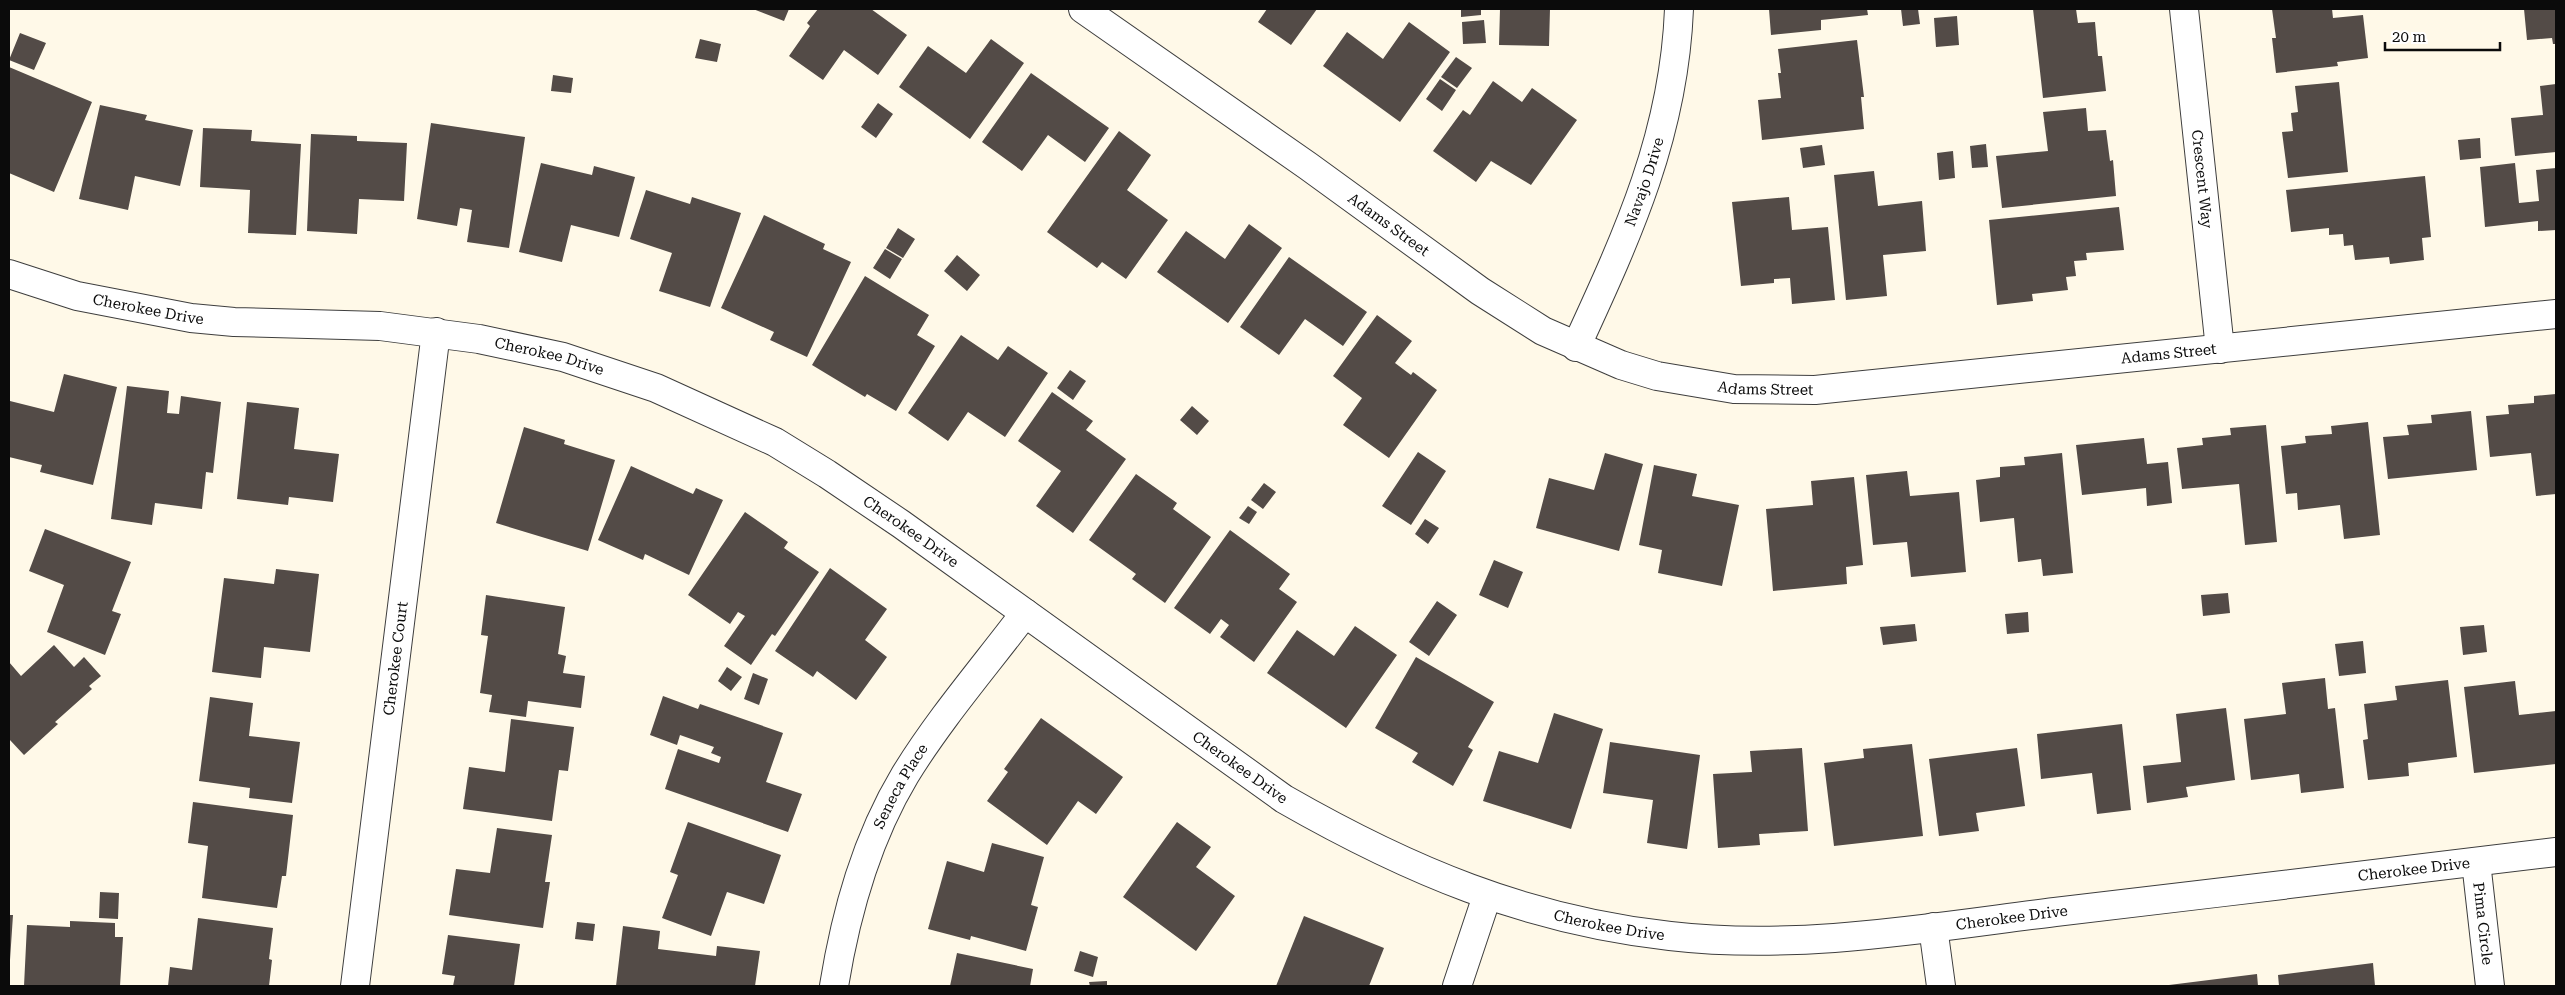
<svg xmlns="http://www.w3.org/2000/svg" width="2565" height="995" viewBox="0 0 2565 995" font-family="'Roboto Serif',serif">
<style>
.building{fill:#534b47}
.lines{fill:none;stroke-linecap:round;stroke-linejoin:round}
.minor-casing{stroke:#3e3e3e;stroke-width:30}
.minor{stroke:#fff;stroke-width:28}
.labels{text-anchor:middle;stroke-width:5;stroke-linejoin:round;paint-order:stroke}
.street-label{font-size:15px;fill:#0b0b0b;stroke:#fff}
</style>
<rect width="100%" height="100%" fill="#fff9e8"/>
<path class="building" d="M753 9H789L784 21Z
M818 9H871L907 35 878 75 844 50 823 80 789 56 810 26 807 23Z
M1267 9H1317L1291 45 1258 22Z
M1461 9H1481V15L1461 17Z
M1500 9H1550L1549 46 1499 45Z
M1769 9H1867L1868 15 1821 20V30L1771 35Z
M1901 9H1918L1920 24 1903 26Z
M2033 9H2076L2078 23 2095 22 2098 56H2102L2106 91 2043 98Z
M2272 9H2332L2333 18 2363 15 2368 58 2337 62 2338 66 2276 73 2272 38H2276Z
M2524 9H2556V44H2553L2552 38 2527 40Z
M1957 16 1959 45 1936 47 1934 18Z
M1484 20 1486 43 1463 44 1462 22Z
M1409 22 1450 52 1400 122 1323 66 1347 32 1383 59Z
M20 33 46 43 34 70 9 60Z
M700 39 721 44 717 62 695 58Z
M991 39 1024 63 970 139 899 87 928 46 966 73Z
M1857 40 1864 97H1861L1864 129 1762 140 1758 100 1781 98 1778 73H1781L1778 49Z
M1456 57 1472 68 1457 88 1441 77Z
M9 67 92 102 54 192 9 173Z
M1031 73 1109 128 1085 162 1048 135 1022 171 982 142Z
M553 75 573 78 571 93 551 91Z
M1440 79 1456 90 1442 111 1426 99Z
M1493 81 1522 102 1532 88 1577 120 1531 185 1491 161 1476 182 1433 151 1463 110 1470 115Z
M2339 82 2348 172 2288 178 2282 132 2293 131 2291 113 2298 112 2295 86Z
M2556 84V152L2515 156 2511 118 2543 115 2540 86Z
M878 103 893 114 876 138 861 127Z
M100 105 147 115 145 120 193 130 180 186 135 176 128 210 79 199Z
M2086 108 2088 131 2106 130 2110 161 2113 160 2116 196 2002 208 1996 156 2048 151 2043 112Z
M431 123 525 137 509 248 467 242 472 210 460 208 457 226 417 219Z
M203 128 252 130 251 141 301 144 296 235 248 233 250 190 200 187Z
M1119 131 1151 155 1127 190 1168 220 1126 279 1102 262 1097 268 1047 232Z
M311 134 357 136V141L407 143 404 201 359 199 357 234 307 231Z
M2480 138 2481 158 2460 160 2458 140Z
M1986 144 1988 167 1972 168 1970 146Z
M1822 145 1825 165 1803 168 1800 148Z
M1953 151 1955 178 1939 180 1937 153Z
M541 163 592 175 594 166 635 177 619 237 571 225 562 262 519 252Z
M2515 163 2519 203 2539 201 2536 170 2556 168V230L2538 231V221L2485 227 2480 167Z
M1874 171 1878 206 1922 201 1926 251 1883 255 1887 296 1846 300 1834 175Z
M2425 176 2431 237 2422 238 2424 260 2390 264 2389 257 2355 260 2353 245 2344 246 2343 234 2329 235V228L2291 232 2286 190Z
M646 190 690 204 692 197 741 213 710 307 659 291 672 253 630 239Z
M1789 197 1792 230 1828 227 1835 300 1792 304 1790 278 1774 279V283L1741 286 1732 202Z
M2119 207 2124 250 2086 253 2087 260 2074 261 2076 276 2066 277 2068 290 2032 294 2033 301 1997 305 1989 220Z
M764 215 825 244 823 249 851 262 807 357 770 340 774 332 721 308Z
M1249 224 1282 248 1228 323 1157 272 1186 231 1225 259Z
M898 228 915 239 903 258 886 248Z
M885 249 902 259 890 279 873 268Z
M957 255 980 275 967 291 944 271Z
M1289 257 1367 312 1343 346 1305 319 1279 355 1240 327Z
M865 276 929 315 917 335 935 346 896 411 867 394 865 397 812 365Z
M1377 315 1412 341 1395 363 1411 375 1413 372 1437 390 1389 458 1343 425 1362 398 1333 376Z
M961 335 998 360 1008 346 1048 373 1005 437 968 412 948 441 908 413Z
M1070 370 1086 381 1073 400 1057 388Z
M64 374 117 387 93 485 40 472 42 465 9 457 10 401 54 412Z
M127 386 169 391 167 413 179 414 181 396 221 402 213 473 206 472 202 509 155 503 152 525 111 519Z
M1052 392 1093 421 1086 430 1126 459 1073 533 1036 506 1061 471 1018 441Z
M2556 394V494L2536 496 2531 453 2490 457 2486 416 2509 414 2508 405 2534 403V396Z
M247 402 299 408 294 449 339 454 333 502 289 497 288 505 237 499Z
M1192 406 1209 421 1197 435 1180 420Z
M2471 411 2477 470 2388 479 2383 437 2409 435 2407 425 2432 423 2431 415Z
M2368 422 2380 535 2344 539 2340 505 2298 510 2297 493 2286 494 2281 446 2306 443 2305 436 2332 434 2331 426Z
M2266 425 2277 542 2245 545 2239 484 2182 489 2177 448 2203 445 2202 438 2231 435 2230 428Z
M524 427 565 440 564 444 615 460 588 551 496 523Z
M2144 438 2147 464 2168 462 2172 503 2147 506 2146 488 2082 495 2076 445Z
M1418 452 1446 471 1411 525 1382 506Z
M1605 453 1643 464 1619 551 1536 528 1549 478 1594 490Z
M2062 453 2073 573 2043 576 2041 559 2018 562 2014 518 1980 522 1976 480 2000 477V467L2025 465 2024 457Z
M1654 465 1697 474 1692 496 1739 505 1722 586 1658 573 1662 550 1639 545Z
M631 466 693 494 696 488 723 500 689 575 645 554 643 560 598 540Z
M1907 471 1910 496 1959 492 1966 572 1911 577 1907 542 1873 545 1866 475Z
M1136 474 1177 503 1173 509 1211 537 1165 603 1132 579 1136 574 1089 540Z
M1854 477 1863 565 1846 567 1847 584 1773 591 1766 509 1813 505 1811 481Z
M1264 483 1276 492 1263 509 1251 500Z
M1248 506 1257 512 1249 524 1239 518Z
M745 512 788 542 784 548 819 572 775 636 772 634 751 665 724 646 745 616 738 612 730 624 688 595Z
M1425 519 1439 528 1428 544 1415 534Z
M45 529 131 562 112 611 121 614 105 655 47 632 64 585 29 571Z
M1230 530 1290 574 1279 589 1297 602 1254 662 1220 637 1229 625 1221 619 1210 634 1174 608Z
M1494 560 1523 572 1508 608 1479 595Z
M830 568 887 609 865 640 887 657 856 700 817 671 813 677 775 651Z
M276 569 319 574 310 652 264 647 261 678 212 672 224 578 274 584Z
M2228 593 2230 613 2203 616 2201 595Z
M486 595 565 607 558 654 566 656 563 673 585 676 581 708 528 701 526 717 489 712 492 695 480 693 488 636 481 635Z
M1437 601 1457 615 1429 656 1409 642Z
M2028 612 2029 632 2007 634 2005 614Z
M1915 624 1917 641 1883 645 1880 627Z
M2484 625 2487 652 2463 655 2460 627Z
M1355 626 1397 655 1346 728 1267 673 1297 630 1334 656Z
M2363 641 2366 673 2339 676 2335 644Z
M54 645 74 667 84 657 101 676 89 686 92 689 55 722 58 724 24 755 9 739V662L21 676Z
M1416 657 1494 702 1468 747 1473 750 1453 786 1412 762 1418 753 1375 728Z
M727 667 742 677 731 691 718 681Z
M753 673 768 679 759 705 744 699Z
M2325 678 2328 709 2335 708 2344 788 2301 793 2299 774 2251 780 2244 719 2286 714 2282 683Z
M2448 680 2457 757 2408 763 2409 776 2368 780 2363 740 2368 739 2364 704 2397 700 2395 686Z
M2515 681 2519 715 2556 711V764L2474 773 2464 687Z
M663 696 698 709 700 704 783 733 766 782 802 794 788 832 665 789 678 749 719 763 721 757 711 753 714 747 680 735 677 745 650 735Z
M210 697 253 703 249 736 300 742 292 803 249 798 250 788 199 781Z
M2226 708 2235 780 2186 787 2188 797 2147 803 2143 766 2181 762 2176 714Z
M1554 713 1603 729 1571 829 1483 801 1499 751 1538 763Z
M1041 718 1123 777 1096 814 1078 801 1047 845 987 801 1008 772 1004 769Z
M511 719 574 727 568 771 559 770 552 821 463 809 469 767 505 772Z
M2122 724 2131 810 2097 814 2092 773 2041 779 2037 734Z
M1610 742 1700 755 1687 849 1647 843 1653 800 1603 793Z
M1912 744 1923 836 1834 846 1824 763 1864 758 1863 749Z
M1802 748 1808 831 1759 834 1760 845 1718 848 1713 774 1752 772 1750 751Z
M2017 748 2025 806 1976 813 1979 831 1939 836 1929 759Z
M193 802 293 815 286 876H282L277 908 202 898 208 846 188 843Z
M688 822 781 855 764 904 727 892 711 936 662 918 678 875 670 872Z
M1177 822 1211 847 1196 867 1235 896 1196 951 1123 897Z
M497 828 552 835 545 882H550L543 928 449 915 456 869 490 873Z
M992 843 1044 857 1031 905 1038 907 1026 951 971 936 970 940 928 929 947 861 984 872Z
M100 892 119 893 118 919 99 918Z
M9 915H13L10 960H9Z
M1304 916 1384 948 1369 986H1276Z
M198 918 273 928 269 959 272 960 269 986H168L170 967 192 970Z
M70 921 115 923V937H123L120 986H24L27 925 70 927Z
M577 922 595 924 593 941 575 939Z
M623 926 660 931 658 949 716 956 717 946 760 951 755 986H616Z
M448 935 520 944 514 986H453L455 976 442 974Z
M1080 951 1098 957 1093 977 1074 971Z
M957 953 1033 969 1030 986H950Z
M2373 963 2375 986H2279L2278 975Z
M2257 974 2258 986H2170L2169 985Z
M1107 981V986H1090L1089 982Z"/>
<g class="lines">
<defs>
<g id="minor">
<path id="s1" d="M1083 9 1308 166 1480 291 1543 331 1621 365 1657 376 1734 389 1815 390 2556 314"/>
<path id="s2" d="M2184 9 2220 349"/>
<path id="s3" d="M9 274 77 296 191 318 234 322 380 326 479 339 563 357 656 388 775 442 827 474 901 524 1284 799C1408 870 1526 920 1670 936 1798 951 1928 928 2055 912 2222 892 2389 873 2556 852"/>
<path id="s4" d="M1576 347C1628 234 1674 135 1679 9"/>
<path id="s5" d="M2476 862 2490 986"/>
<path d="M1933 927 1941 986"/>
<path id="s6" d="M355 986 436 332"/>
<path id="s7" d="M834 986C846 912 866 840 905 775 940 718 985 666 1025 613"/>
<path d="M1457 986 1487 896"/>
</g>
</defs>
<use href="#minor" class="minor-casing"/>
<use href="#minor" class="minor"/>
</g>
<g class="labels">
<g class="street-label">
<text dy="5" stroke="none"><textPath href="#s2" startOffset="171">Crescent Way</textPath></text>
<text dy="5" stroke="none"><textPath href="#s4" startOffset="179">Navajo Drive</textPath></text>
<text dy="5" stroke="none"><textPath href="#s1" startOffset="374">Adams Street</textPath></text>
<text dy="5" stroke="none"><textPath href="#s3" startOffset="144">Cherokee Drive</textPath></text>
<text dy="5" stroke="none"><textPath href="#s1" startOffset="1199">Adams Street</textPath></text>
<text dy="5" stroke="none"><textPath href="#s3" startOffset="549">Cherokee Drive</textPath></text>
<text dy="5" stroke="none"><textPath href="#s1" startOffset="794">Adams Street</textPath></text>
<text dy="5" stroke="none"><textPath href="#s3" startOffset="954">Cherokee Drive</textPath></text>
<text dy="5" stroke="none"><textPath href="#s6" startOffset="330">Cherokee Court</textPath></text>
<text dy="5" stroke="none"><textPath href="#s3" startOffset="1359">Cherokee Drive</textPath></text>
<text dy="5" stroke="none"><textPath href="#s7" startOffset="212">Seneca Place</textPath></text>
<text dy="5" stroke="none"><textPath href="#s3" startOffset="2574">Cherokee Drive</textPath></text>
<text dy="5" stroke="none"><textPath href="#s3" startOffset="2169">Cherokee Drive</textPath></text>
<text dy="5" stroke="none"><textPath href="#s3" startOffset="1764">Cherokee Drive</textPath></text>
<text dy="5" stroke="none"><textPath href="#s5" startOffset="62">Pima Circle</textPath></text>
</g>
</g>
<rect width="2565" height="995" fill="none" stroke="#0b0b0b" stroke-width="20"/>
<path d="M2385 42v8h115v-8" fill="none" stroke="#0b0b0b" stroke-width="2.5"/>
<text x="2392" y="42" font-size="15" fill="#0b0b0b" stroke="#ffffff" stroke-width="4" paint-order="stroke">20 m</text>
</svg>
